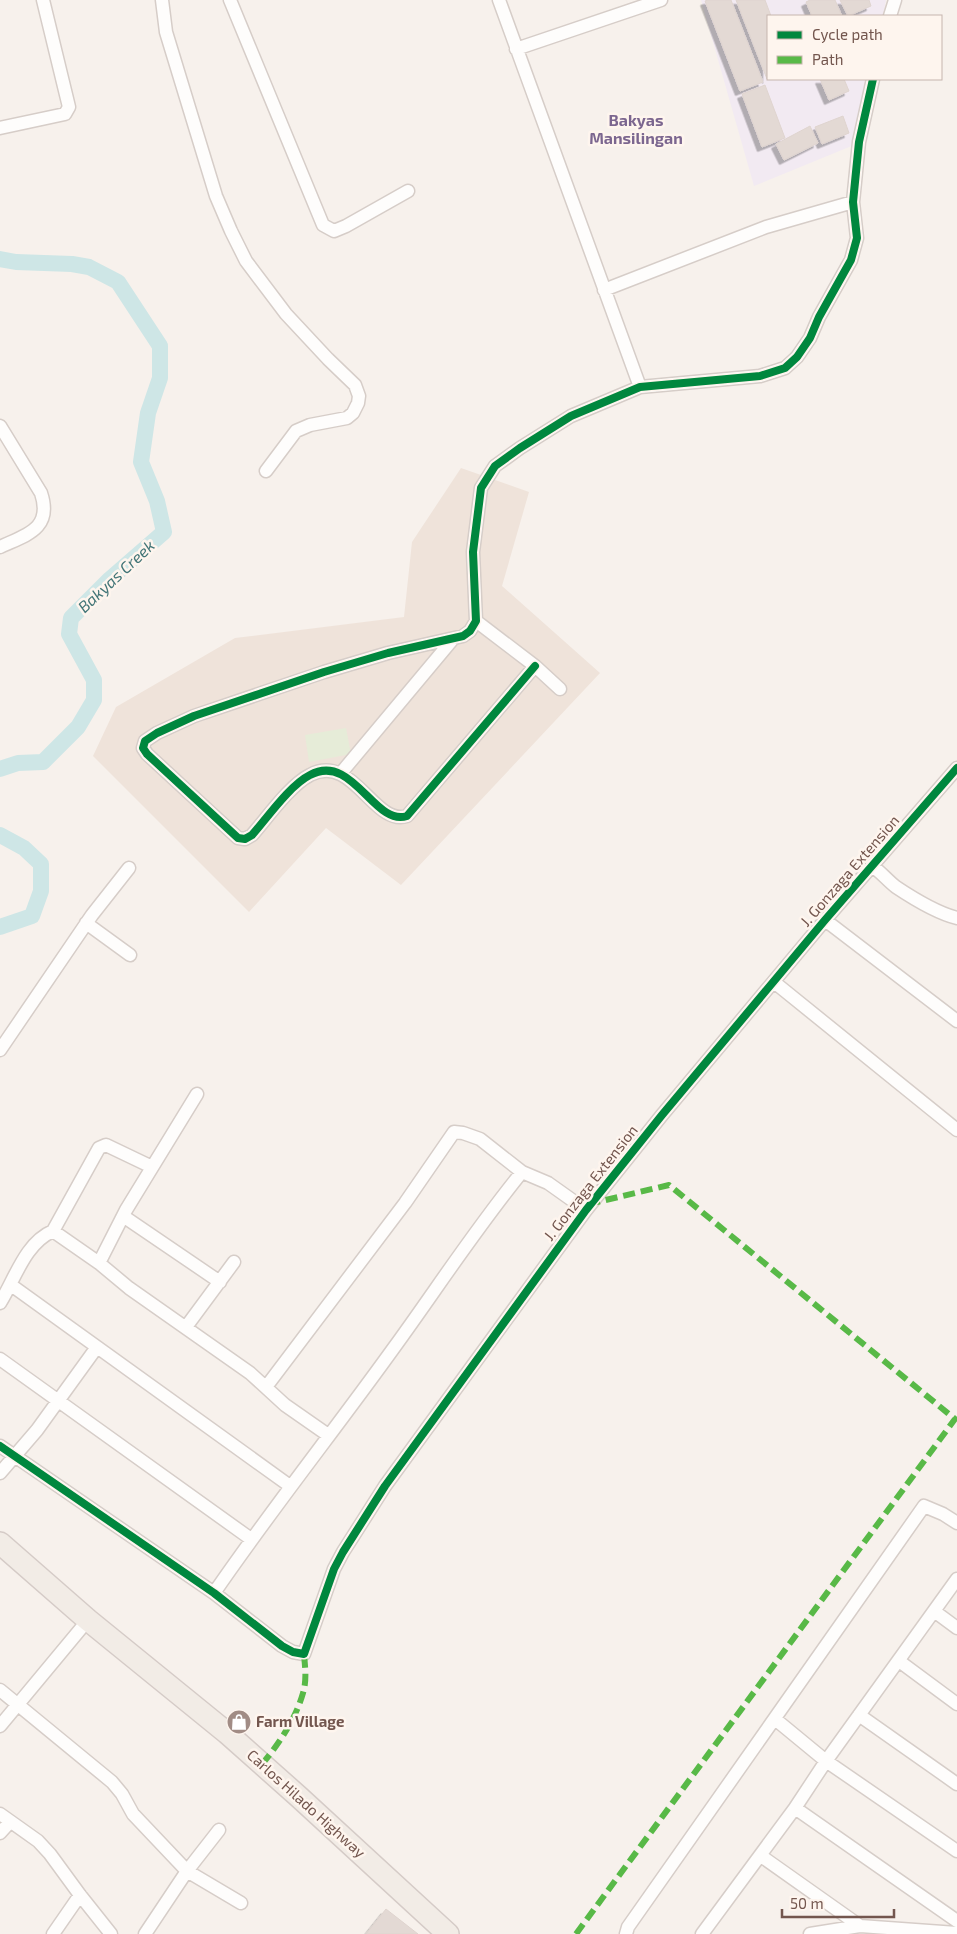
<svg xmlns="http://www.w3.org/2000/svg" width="957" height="1934" viewBox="0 0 957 1934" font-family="'Exo 2',sans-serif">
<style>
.residential{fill:#efe3da}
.education{fill:#f2eaf2}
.green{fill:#e6ecd8}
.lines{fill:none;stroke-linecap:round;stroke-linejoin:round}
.canal{stroke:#cee6e6;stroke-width:16}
.building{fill:#e3d9d4;stroke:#dfd4cf;filter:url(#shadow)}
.street-casing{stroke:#d6cdc8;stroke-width:15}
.primary-casing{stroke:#d5cbc7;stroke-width:24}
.street{stroke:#fefdfc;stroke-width:12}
.primary{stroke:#f2ece6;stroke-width:21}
.quiet{stroke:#58b947;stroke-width:6;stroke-dasharray:12 6;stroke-linecap:butt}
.cycleway-casing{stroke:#fef5ee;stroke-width:11}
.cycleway{stroke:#00873e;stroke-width:8}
.labels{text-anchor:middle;stroke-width:5;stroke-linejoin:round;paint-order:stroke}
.street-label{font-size:15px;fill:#73564e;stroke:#fef5ee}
.poi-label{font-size:15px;font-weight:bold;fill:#73564e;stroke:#fef5ee;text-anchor:start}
.neighbourhood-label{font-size:16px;font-weight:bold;fill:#7b668f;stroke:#fef5ee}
.water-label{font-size:16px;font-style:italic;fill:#427577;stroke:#fef5ee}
</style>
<defs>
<filter id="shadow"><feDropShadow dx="-4.5" dy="4.5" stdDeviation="0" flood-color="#0004"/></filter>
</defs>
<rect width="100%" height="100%" fill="#f7f1ec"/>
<path class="residential" d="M461 468 529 492 502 586 600 673 401 885 326 828 249 912 93 756 116 707 235 638 404 617 412 542Z"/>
<path class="education" d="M701 0H886L883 16H768V79H869L854 145 754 186Z"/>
<path class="green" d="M346 728 351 754 309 762 305 735Z"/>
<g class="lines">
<path class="canal" d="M0 259 16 262 72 264 89 267 118 282 160 346V378L148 413 141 462 157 501 164 532 110 579 71 618 69 634 94 680V700L78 727 43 762 18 763 0 769
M0 835 24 848 41 864V891L32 916 0 927"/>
</g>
<path class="building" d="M708 0H731L763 82 740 91 705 1Z
M736 0H765L771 16H768L767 79Z
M810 0H835L842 16H812L806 2Z
M840 0H869L871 6 848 16Z
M820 79H844L849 91 829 100Z
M765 85 785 138 762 147 742 94Z
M843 116 849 133 822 144 815 127Z
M810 126 818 143 784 160 776 144Z
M386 1909 418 1934H366Z"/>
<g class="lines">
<defs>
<path id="street" d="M162 0 166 32 216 196 231 231 246 261 286 314 328 359 355 385 359 396 358 403 353 413 347 418 310 425 296 431 266 471
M230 0 323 225 334 231 346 226 408 191
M499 0 640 387
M890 16 895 0
M516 49 661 0
M0 128 65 114 69 107 43 0
M604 290 766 227 853 202
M0 426 41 493C53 529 26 535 0 547
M476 621 535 666 560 689
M535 666 407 816C374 827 353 752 310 775 290 785 267 818 252 835L245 839 238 838 147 754 143 748 145 741 157 733 194 716 324 672 388 653 463 636 470 631 476 621 473 552 481 488 495 466 520 448 571 416 640 387 760 376 785 368 797 357 810 338 819 317 851 260 857 238 853 202 859 142 873 79
M341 773 453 639
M872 866C881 872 888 881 896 887 914 899 937 913 957 918
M825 920 957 1021
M86 923 130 955
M774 982 957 1130
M0 1050 92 915 129 868
M123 1216 220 1282
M53 1231 99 1263 129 1288 250 1373 285 1405 328 1435
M99 1263 126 1210 197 1094
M11 1285 290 1486
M0 1303C15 1279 25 1243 53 1231L99 1148 106 1145 152 1167
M186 1327 234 1262
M0 1359 251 1539
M266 1387 405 1203 454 1132 463 1133 480 1139 522 1172 548 1183 586 1210
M0 1446 214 1593 282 1646 293 1652 304 1654 334 1569 343 1552 385 1486 586 1210 662 1115 825 920 957 768
M0 1473 37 1430 97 1347
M214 1593C271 1510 334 1431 393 1349 436 1290 476 1228 522 1172
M934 1611 957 1628
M899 1661 957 1704
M0 1690 112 1782 122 1794 133 1814 187 1871 241 1903
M859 1715 957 1784
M775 1719 826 1761 957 1851
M0 1726 88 1620
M795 1808 957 1921
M0 1814 38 1841 50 1854 80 1895 111 1934
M0 1833 10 1822
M761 1856 860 1926
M53 1934 80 1895
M145 1934 187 1871 219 1830
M626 1934 628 1927 924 1506 943 1514 957 1523
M702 1934 795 1808 826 1761 957 1579
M810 1934 860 1926 957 1933"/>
<path id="primary" d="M0 1543 88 1620 227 1733 299 1797 448 1934"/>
</defs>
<use href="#street" class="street-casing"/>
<use href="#primary" class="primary-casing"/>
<use href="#street" class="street"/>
<use href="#primary" class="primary"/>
<path class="quiet" d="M262 1764C279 1744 296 1718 303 1693 307 1680 305 1667 304 1654
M576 1934 955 1419 669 1185 593 1203"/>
<defs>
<path id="cycleway" d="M535 666 407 816C374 827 353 752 310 775 290 785 267 818 252 835L245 839 238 838 147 754 143 748 145 741 157 733 194 716 324 672 388 653 463 636 470 631 476 621 473 552 481 488 495 466 520 448 571 416 640 387 760 376 785 368 797 357 810 338 819 317 851 260 857 238 853 202 859 142 873 79
M0 1446 214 1593 282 1646 293 1652 304 1654 334 1569 343 1552 385 1486 586 1210 662 1115 825 920 957 768"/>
</defs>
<use href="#cycleway" class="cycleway-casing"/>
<use href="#cycleway" class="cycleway"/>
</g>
<defs>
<symbol id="shop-disc" viewBox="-11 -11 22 22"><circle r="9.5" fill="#a18c85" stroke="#fef5ee"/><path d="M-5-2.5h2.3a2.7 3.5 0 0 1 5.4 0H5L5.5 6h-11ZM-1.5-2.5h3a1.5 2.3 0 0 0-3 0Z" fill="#fff"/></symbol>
</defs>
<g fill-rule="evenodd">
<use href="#shop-disc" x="225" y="1708" width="28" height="28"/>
</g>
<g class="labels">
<g class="street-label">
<text transform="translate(850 871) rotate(-49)" y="5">J. Gonzaga Extension</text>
<text transform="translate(591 1183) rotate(-52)" y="5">J. Gonzaga Extension</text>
<text transform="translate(306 1804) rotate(42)" y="5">Carlos Hilado Highway</text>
</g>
<g class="poi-label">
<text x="256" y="1727">Farm Village</text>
</g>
<g class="neighbourhood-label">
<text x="636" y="126">Bakyas<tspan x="636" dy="18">Mansilingan</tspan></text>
</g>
<g class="water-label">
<text transform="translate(116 576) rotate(-43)" y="6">Bakyas Creek</text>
</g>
</g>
<rect x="767" y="15" width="175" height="65" fill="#fef5ee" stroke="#c6b5ae"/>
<rect x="777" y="31" width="25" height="8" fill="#00873e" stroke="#c6b5ae"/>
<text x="812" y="40" font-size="15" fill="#73564e">Cycle path</text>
<rect x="777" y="56" width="25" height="8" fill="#58b947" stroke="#c6b5ae"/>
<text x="812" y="65" font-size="15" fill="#73564e">Path</text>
<path d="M782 1909v8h112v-8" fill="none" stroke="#73564e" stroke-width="2.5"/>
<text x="790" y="1909" font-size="15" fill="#73564e" stroke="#fef5ee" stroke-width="4" paint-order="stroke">50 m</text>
</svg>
